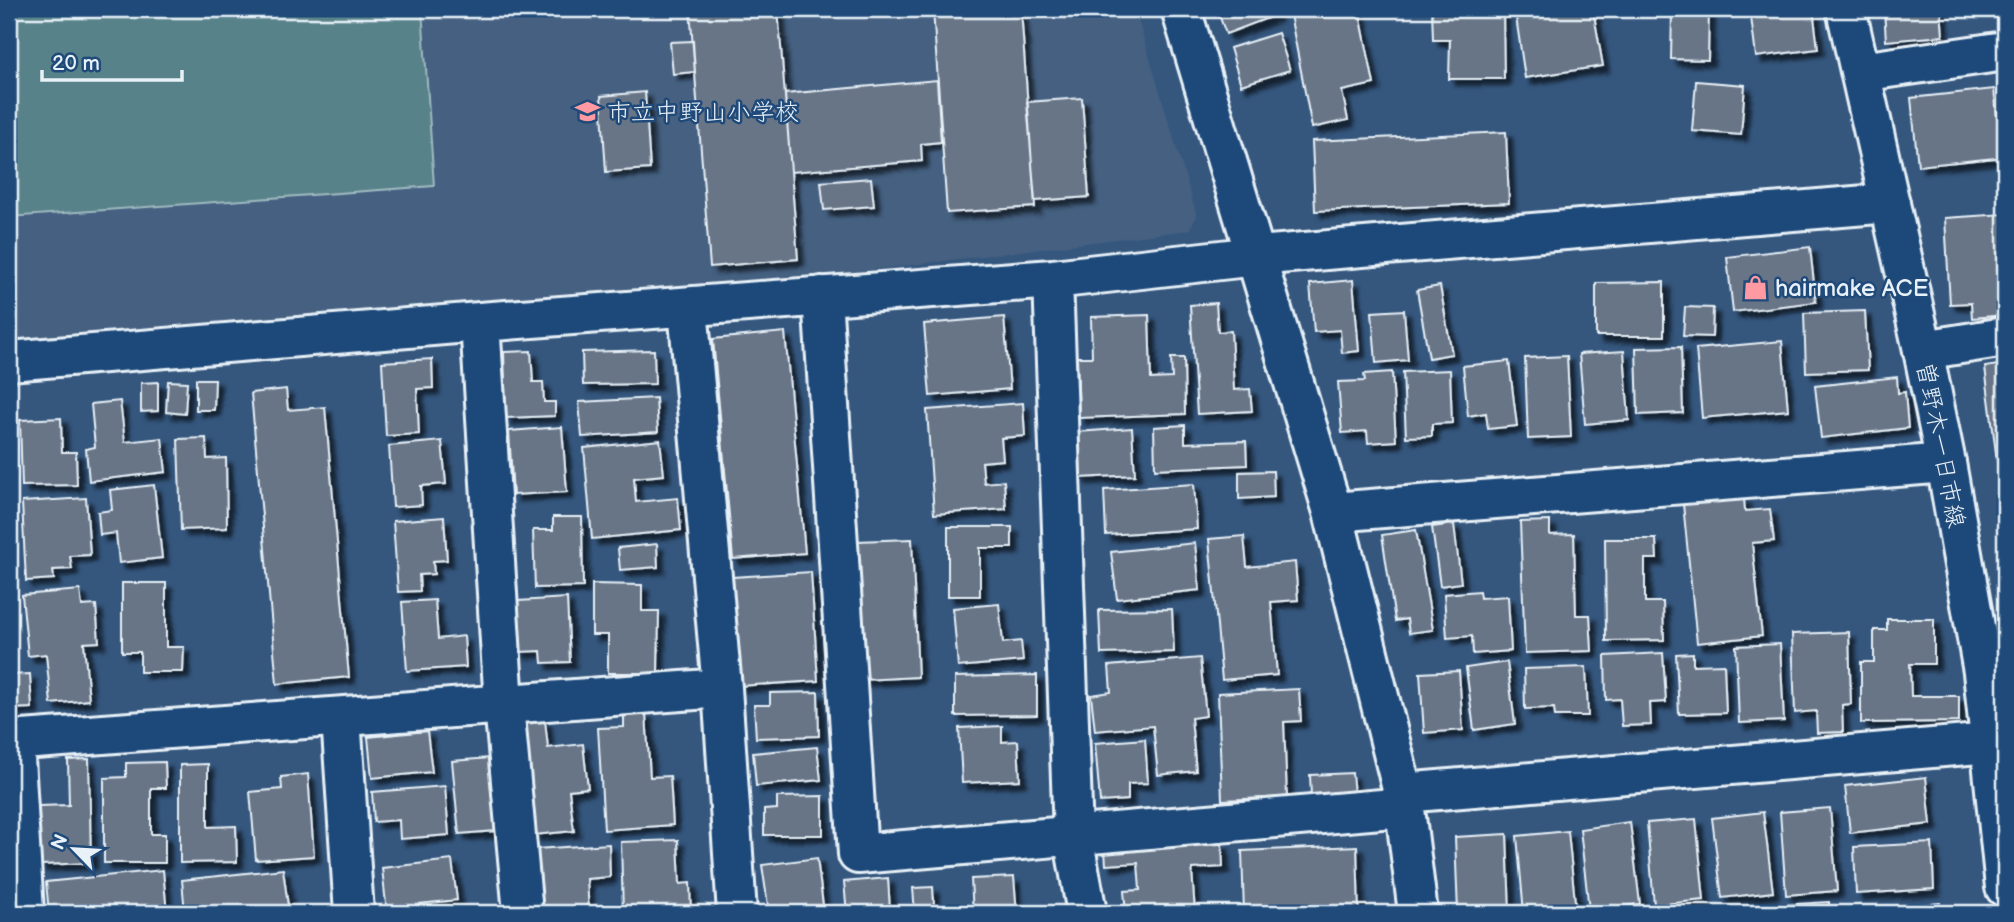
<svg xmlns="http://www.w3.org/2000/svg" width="2014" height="922" viewBox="0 0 2014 922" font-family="'Balsamiq Sans','Klee One',sans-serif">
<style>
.built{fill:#446081}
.green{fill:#588289;stroke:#a0bac0;stroke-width:2}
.building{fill:#687587;stroke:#e8f1f8;stroke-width:2;filter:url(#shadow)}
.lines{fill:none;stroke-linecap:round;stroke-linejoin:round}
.minor-casing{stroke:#e8f1f8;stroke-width:44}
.secondary-casing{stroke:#e8f1f8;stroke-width:44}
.minor{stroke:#1f4a7a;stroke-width:38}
.secondary{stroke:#1f4a7a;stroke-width:38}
.labels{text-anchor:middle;stroke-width:5;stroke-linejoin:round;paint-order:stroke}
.poi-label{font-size:24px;fill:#e8f1f8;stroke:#1f4a7a;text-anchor:start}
.street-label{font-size:24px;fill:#e8f1f8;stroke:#1f4a7a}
</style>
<defs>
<filter id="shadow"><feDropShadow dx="6" dy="6" stdDeviation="2" flood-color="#0009"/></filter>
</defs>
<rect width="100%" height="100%" fill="#35577e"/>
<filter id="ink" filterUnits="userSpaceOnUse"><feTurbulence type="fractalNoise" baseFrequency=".0143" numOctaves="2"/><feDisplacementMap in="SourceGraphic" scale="14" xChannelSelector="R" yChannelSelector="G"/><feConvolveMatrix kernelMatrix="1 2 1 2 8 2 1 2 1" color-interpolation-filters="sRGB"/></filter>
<g filter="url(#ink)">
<path class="built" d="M9 9H1135L1197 216 1189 230 824 276 9 345Z"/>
<path class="green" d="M9 9H422L434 186 9 217Z"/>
<path class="building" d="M690 9H778L798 259 710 267Z
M933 9H1021L1035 207 947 213Z
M1217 9H1274L1276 15 1226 34Z
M1289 9H1359L1374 84 1342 91 1348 120 1312 128Z
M1432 9H1503L1504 79H1449L1450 40H1433Z
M1566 9H1593L1603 66 1525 78 1516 17Z
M1645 9H1709L1708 60 1671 59 1672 9Z
M1750 9H1813L1818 49 1756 57Z
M1884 9H1941L1943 36 1886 41Z
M1278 33 1290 70 1241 85 1230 48Z
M693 41 695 72 673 74 670 42Z
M937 80 941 142 921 144 922 161 791 172 785 94Z
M1696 81 1745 85 1741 135 1692 131Z
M1994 89 1997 117 2005 116V157L1918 166 1911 98Z
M645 92 650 169 606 172 601 96Z
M1082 98 1089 197 1035 201 1027 102Z
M1506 132 1509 203 1315 211 1312 141Z
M871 178 874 206 824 210 821 182Z
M2005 214V315L1972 318 1971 303 1950 304 1945 218Z
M1810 247 1816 302 1733 312 1727 257Z
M1353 280 1359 351 1342 353 1340 330 1314 332 1310 284Z
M1664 282V336H1596V283Z
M1440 286 1452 354 1429 358 1417 290Z
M1216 303 1218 332 1231 331 1234 390 1250 389 1252 411 1197 414 1190 305Z
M1685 307 1713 308 1712 337 1683 336Z
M1404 310 1408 360 1376 363 1372 312Z
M1865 311 1868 370 1806 372 1804 313Z
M1149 315 1151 379 1172 378 1171 358H1184L1185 414 1079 418 1077 357H1092L1091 317Z
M1004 317 1010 389 930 396 924 324Z
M785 332 805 553 733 559 713 339Z
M1782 341 1788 410 1702 418 1696 349Z
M1681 347 1683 413 1638 415 1636 348Z
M654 350 655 384 583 385 582 352Z
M531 351 533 382H543L544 402H555V416L506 418 504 352Z
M1624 351 1629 420 1585 424 1579 354Z
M1567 356 1571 437 1528 439 1525 358Z
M432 359 433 388 417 389 419 434 386 436 382 362Z
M1509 361 1517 426 1488 429 1486 413 1468 416 1463 366Z
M2005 364V460L1997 461 1985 367Z
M1450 370 1452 423 1432 424V436L1406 437 1403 372Z
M1392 372 1396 441 1368 443 1367 431 1342 433 1338 382 1365 381 1364 374Z
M1897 377 1898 393 1905 392 1908 428 1821 438 1815 386Z
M196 379H215L214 410H196Z
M168 381 187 382 185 414 166 412Z
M158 382V411L141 412V383Z
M286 389 288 410 325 407 349 677 277 684 251 393Z
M656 398 658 432 582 437 579 402Z
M120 401 125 442 162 438 166 472 89 481 86 449 95 447 91 404Z
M1023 403 1025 436 1001 438 1003 460 982 462 984 483 1004 481 1006 509 934 514 927 410Z
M61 418 62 452H76L77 485 22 486 20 420Z
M1185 425V443L1246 441 1247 465 1155 469 1154 427Z
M562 427 567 492 513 495 509 431Z
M1132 428 1135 475 1080 478 1077 432Z
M206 438 207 459 226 458 227 528 181 530 178 439Z
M660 440 664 475 634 478 636 502 678 498 681 530 592 539 584 448Z
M442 441 446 484 421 486 422 505 393 507 389 446Z
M1273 471 1274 497 1239 499V472Z
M1194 484 1197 529 1106 535 1104 490Z
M154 485 162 558 119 563 116 533 100 535 98 512 112 510 110 490Z
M86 498 90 555 70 556 72 569 53 570 54 579 26 581 22 502Z
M1744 498 1745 511 1770 509 1774 541 1752 543 1762 636 1697 643 1683 504Z
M444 517 447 560 433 561 434 574 419 575 420 591 398 592 393 521Z
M553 517H582L583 587 535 588 533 530H553Z
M1550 521V535L1574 534 1576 615H1590L1592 651 1525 653 1520 522Z
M1454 524 1461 583 1440 586 1432 527Z
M948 527H1012V548H980V596H948Z
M1416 530 1433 630 1409 633 1407 619 1395 621 1382 535Z
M1244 536 1247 567 1295 562 1298 600 1271 602 1277 675 1222 680 1209 539Z
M912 539 918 677 863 680 857 541Z
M1605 539H1656L1657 559H1645V602H1663L1664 640 1606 641Z
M1195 543 1200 590 1117 599 1111 552Z
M657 544 658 567 620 570 618 548Z
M811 572 818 681 739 686 732 577Z
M122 583H166V647H184L183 672H140V652H122Z
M592 584 642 585V611H659L658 673H608V635H592Z
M80 590 82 606 96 605 99 642 84 643 89 700 51 704 46 654 28 656 22 595Z
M1479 591 1480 598 1508 596 1511 651 1473 654 1472 636 1447 638 1444 594Z
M567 598 570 662 542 663 541 651 519 652 518 601Z
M435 600 438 639 464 636 466 667 407 671 402 602Z
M999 604 1003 643 1021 641 1023 661 958 667 953 608Z
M1172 609 1174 652 1101 654 1099 610Z
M1887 619H1934V664H1910L1911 696H1959V722L1861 723V662H1874V630H1887Z
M1849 632 1851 704 1842 705 1843 732 1817 733 1816 711 1795 713 1792 634Z
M1780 644 1784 721 1739 723 1736 646Z
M1663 653 1666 702 1650 703 1651 725 1622 726 1620 699 1606 700 1605 656Z
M1693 653V665L1724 664 1726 713 1679 714 1676 654Z
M1200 658 1206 716 1191 718 1196 771 1158 775 1153 726 1095 731 1091 695 1111 692 1109 666Z
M1507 662 1515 724 1474 730 1466 668Z
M1586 667 1588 716H1555L1554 708 1525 709 1524 669Z
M1459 671 1463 730 1424 733 1420 673Z
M30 674 32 708 9 709V675Z
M1037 675V715L955 716V677Z
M1299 689 1301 721 1284 722 1287 797 1222 800 1218 693Z
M818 692 819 736 756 738 754 705H770V693Z
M646 713 650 777 670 776 673 825 604 830 598 728 624 727V714Z
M545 720 548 748 583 744 588 788 569 790 574 831 534 835 522 723Z
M1002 726V742L1018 741 1020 780 962 783 959 728Z
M427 731 432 772 372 778 368 737Z
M1145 739 1148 783 1128 784V800L1100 802 1095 743Z
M817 747 821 780 756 786 753 753Z
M490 758 496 831 459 834 452 761Z
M89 759 91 863 40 865 39 806 69 805 68 760Z
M165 762 166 788H151V834H165V863H104V778L126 777V763Z
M208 764V827L236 826 237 862 180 863V765Z
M1352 773 1354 794 1311 796 1310 775Z
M308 774 314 856 256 860 250 792 282 789 281 777Z
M1926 777 1931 824 1850 833 1845 786Z
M445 786 449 835 400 839 399 820 374 822 372 792Z
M823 796V835H764V810L777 809V797Z
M1830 808 1837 891 1786 895 1780 812Z
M1763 812 1773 892 1722 898 1712 818Z
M1696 819 1704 900 1654 905 1647 823Z
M1630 822 1640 904 1589 910 1580 829Z
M1568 831 1576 912 1524 913 1517 836Z
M1507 834 1510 913H1458L1455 837Z
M678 840 680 884 690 883 691 913H623L621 842Z
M1222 843 1223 867 1192 869 1195 913H1126L1124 891 1140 890 1138 863 1106 865 1105 850Z
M1932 843 1934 889 1856 894 1854 847Z
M609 844 610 877 587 879 589 913H540L536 849Z
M1357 846 1359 913H1244L1242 851Z
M817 858 824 913H758L769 912 762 865Z
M452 860 457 900 420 904 421 913H387L382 868Z
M283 869 289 913H185L182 880Z
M163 870 167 913H90V910L49 913 46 882Z
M1014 877 1017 913H973L971 879Z
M888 878 890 910 902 908 903 913H847L844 882Z
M933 887 934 906 959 904 960 913H915L913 888Z
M1829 902V913H1784L1783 905Z
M1940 903V913H1858V910Z"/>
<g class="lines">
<defs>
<path id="minor" d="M1181 9 1333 512 1403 793 1418 913
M1861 72 2005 51
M1053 279 1073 836 1087 913
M822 296 858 854 1405 807
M688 308 722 688 737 913
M480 322 504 705 523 913
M1923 350 2005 337
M9 361 480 322 1053 279 1256 256 1890 203
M1333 512 1946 463
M341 717 354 913
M9 741 722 688
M14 741 24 913
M1403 793 1991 743"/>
<path id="secondary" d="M1846 9 1923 350 1946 463 1983 672 2005 887"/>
</defs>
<use href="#minor" class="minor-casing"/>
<use href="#secondary" class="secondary-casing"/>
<use href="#minor" class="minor"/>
<use href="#secondary" class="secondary"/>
</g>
</g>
<defs>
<symbol id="school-bare" viewBox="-9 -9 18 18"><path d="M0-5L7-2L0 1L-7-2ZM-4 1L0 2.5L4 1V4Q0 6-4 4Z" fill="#ff9aa2" stroke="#1f4a7a" stroke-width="2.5" paint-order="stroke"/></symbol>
<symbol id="shop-bare" viewBox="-9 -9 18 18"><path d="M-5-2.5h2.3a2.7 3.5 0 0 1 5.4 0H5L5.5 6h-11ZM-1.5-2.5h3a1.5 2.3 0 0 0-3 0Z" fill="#ff9aa2" stroke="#1f4a7a" stroke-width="2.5" paint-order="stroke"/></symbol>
</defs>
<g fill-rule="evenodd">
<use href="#school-bare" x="570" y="94" width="35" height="35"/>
<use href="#shop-bare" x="1738" y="270" width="35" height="35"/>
</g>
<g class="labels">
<g class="poi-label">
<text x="607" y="120">市立中野山小学校</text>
<text x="1775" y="296">hairmake ACE</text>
</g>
<g class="street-label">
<text transform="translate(1941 445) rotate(79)" y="8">曽野木一日市線</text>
</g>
</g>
<rect width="2014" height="922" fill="none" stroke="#1f4a7a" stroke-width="35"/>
<rect x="18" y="18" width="1979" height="887" fill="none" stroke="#e8f1f8" stroke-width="2.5" filter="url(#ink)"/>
<g transform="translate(74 849) rotate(295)" stroke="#1f4a7a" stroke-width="5" paint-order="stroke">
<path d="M0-5L12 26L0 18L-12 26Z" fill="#e8f1f8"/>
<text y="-10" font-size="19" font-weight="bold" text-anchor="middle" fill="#e8f1f8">N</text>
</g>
<path d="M42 70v10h140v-10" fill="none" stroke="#e8f1f8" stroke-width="3.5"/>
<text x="52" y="70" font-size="21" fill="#e8f1f8" stroke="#1f4a7a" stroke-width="5" paint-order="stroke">20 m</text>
</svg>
